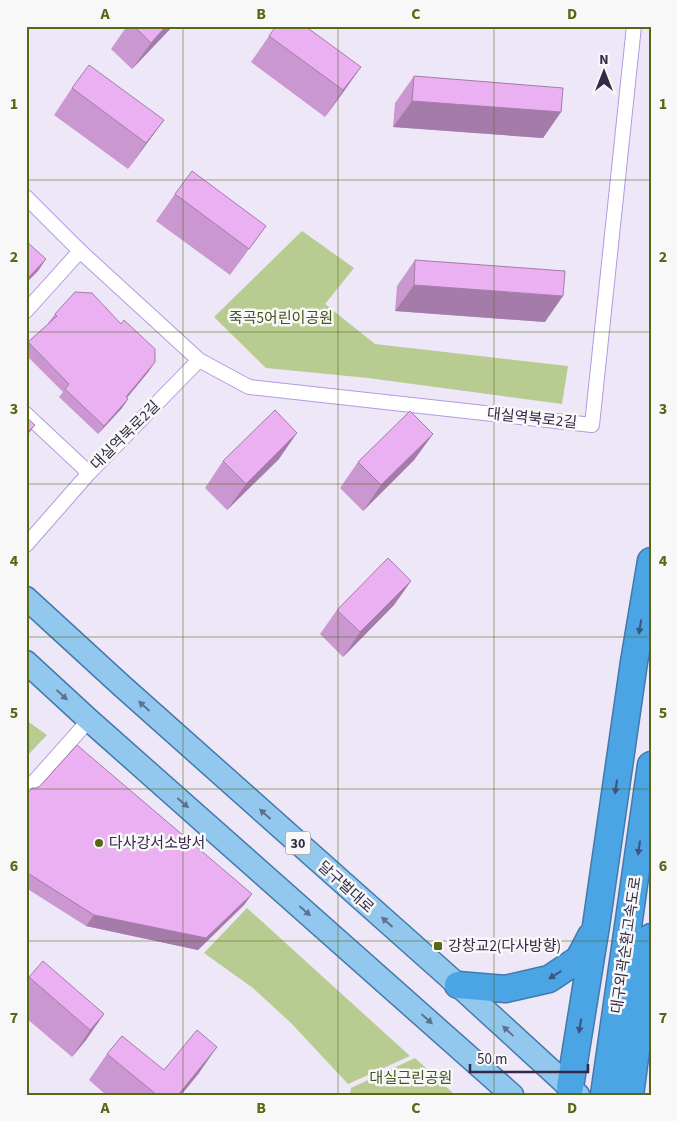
<svg xmlns="http://www.w3.org/2000/svg" width="677" height="1121" viewBox="0 0 677 1121" font-family="'Source Sans 3','Noto Sans KR',sans-serif">
<style>
.green{fill:#b8cb90}
.lines{fill:none;stroke-linecap:round;stroke-linejoin:round}
.street-casing{stroke:#b698e2;stroke-width:16}
.primary-casing{stroke:#4379ac;stroke-width:25}
.highway-casing{stroke:#4379ac;stroke-width:29}
.street{stroke:#fff;stroke-width:14}
.primary{stroke:#93c8ee;stroke-width:22}
.highway{stroke:#4ba4e3;stroke-width:26}
.wall{fill:#ca97d0}
.shaded-wall{fill:#a47ba9}
.building{fill:#ebb0f2;stroke:#a47ba9}
.oneway{fill:#3d547e}
.oneway2{fill:#5f7192}
.grid{fill:none;stroke:#556815;stroke-width:1;stroke-opacity:0.55}
.poi-dot{fill:#556815;stroke:#f7f8f7;stroke-width:2}
.labels{text-anchor:middle;stroke-width:5;stroke-linejoin:round;paint-order:stroke}
.shield{fill:#f7f8f7;stroke:#6f677c;stroke-width:1}
.shield-label{font-size:14px;font-weight:bold;fill:#352947}
.park-label{font-size:15px;fill:#46551e;stroke:#f7f8f7}
.street-label{font-size:15px;fill:#352947;stroke:#f7f8f7}
.poi-label{font-size:15px;fill:#352947;stroke:#f7f8f7;text-anchor:start}
.neatline{fill:none;stroke:#556815;stroke-width:2}
.grid-label{font-size:16px;text-anchor:middle;font-weight:bold;fill:#556815}
</style>
<rect width="100%" height="100%" fill="#ede7f7"/>
<path class="green" d="M302 231 354 268 325 304 375 344 568 366 562 404 368 378 266 368 214 317Z
M26 720 47 735 26 757Z
M247 908 410 1056 348 1084 291 1023 253 988 204 953Z
M415 1058 455 1095H350L351 1088Z"/>
<g class="lines">
<defs>
<path id="street" d="M26 197 80 251 199 360 249 387 592 425 634 26
M26 311 80 251
M26 414 89 473 199 360
M26 545 89 473
M26 791 89 720"/>
<path id="primary" d="M26 598 122 686 458 985 578 1095
M26 662 89 720 512 1095"/>
<path id="highway" d="M458 985 505 989 549 979 579 959 591 936
M570 1087 596 926 634 662 651 561
M604 1095 651 765
M630 1095 651 937"/>
</defs>
<use href="#street" class="street-casing"/>
<use href="#primary" class="primary-casing"/>
<use href="#highway" class="highway-casing"/>
<use href="#street" class="street"/>
<use href="#primary" class="primary"/>
<use href="#highway" class="highway"/>
</g>
<path class="wall" d="M127 26H173L132 69 111 49Z
M269 36 361 67 325 117 251 62Z
M414 76 561 112 543 138 393 127 395 103Z
M72 88 164 120 128 169 54 115Z
M175 194 266 226 230 275 156 221Z
M415 260 545 322 395 311 397 286Z
M55 314 149 371 127 398 128 399 122 408 98 434 59 397 63 392 26 355V346L28 342 49 323H48Z
M433 434 414 460 363 511 340 488 358 462Z
M279 459 227 510 205 488 223 461Z
M411 581 394 605 343 657 320 634 337 610Z
M26 795 252 894 244 905 198 950 86 926 26 888Z
M29 977 104 1014 86 1040 72 1057 26 1018V981Z
M107 1054 164 1070 199 1073 181 1095H106L89 1080Z"/>
<path class="shaded-wall" d="M166 26H173L132 69 151 43Z
M361 67 342 94 325 117 343 90Z
M412 101 561 112 543 138 393 127Z
M164 120 145 146 128 169 146 143Z
M46 259 38 271 26 283V280Z
M414 285 563 296 545 322 395 311Z
M155 362 149 371 120 406 126 397Z
M128 399 122 408 98 434 104 426Z
M35 425 26 437V434Z
M297 433 279 459 227 510 246 484Z
M433 434 414 460 363 511 381 485Z
M411 581 394 605 343 657 360 632Z
M252 894 244 905 198 950 86 926 94 915Z
M104 1014 86 1040 72 1057 90 1030Z
M217 1047 199 1073 181 1095H178Z"/>
<path class="building" d="M134 26H166L151 43Z
M276 26H305L361 67 343 90 269 36Z
M89 65 164 120 146 143 72 88Z
M414 76 563 88 561 112 412 101Z
M192 171 266 226 249 249 175 194Z
M26 241 46 259 26 280Z
M415 260 565 271 563 296 414 285Z
M75 292 92 293 121 324 124 320 155 349V362L126 397 128 399 104 426 65 389 69 384 28 342 57 316 55 314Z
M275 410 297 433 246 484 223 461Z
M410 411 433 434 381 485 358 462Z
M26 417 35 425 26 434Z
M388 558 411 581 360 632 337 610Z
M77 745 252 894 206 938 94 915 26 872V795L32 788H36L40 786Z
M43 961 104 1014 90 1030 29 977Z
M197 1030 217 1047 178 1095H157L107 1054 122 1036 164 1070Z"/>
<defs><path id="oneway-solid" d="M-6-.8H1V-3.2L6.5 0L1 3.2V.8H-6Z" transform="scale(1.25)"/></defs>
<g class="oneway">
<use href="#oneway-solid" transform="translate(640 627) rotate(99)"/>
<use href="#oneway-solid" transform="translate(616 787) rotate(98)"/>
<use href="#oneway-solid" transform="translate(639 848) rotate(98)"/>
<use href="#oneway-solid" transform="translate(555 975) rotate(148)"/>
<use href="#oneway-solid" transform="translate(580 1026) rotate(99)"/>
</g>
<g class="oneway2">
<use href="#oneway-solid" transform="translate(62 695) rotate(43)"/>
<use href="#oneway-solid" transform="translate(144 706) rotate(-138)"/>
<use href="#oneway-solid" transform="translate(183 803) rotate(41)"/>
<use href="#oneway-solid" transform="translate(265 814) rotate(-138)"/>
<use href="#oneway-solid" transform="translate(305 911) rotate(41)"/>
<use href="#oneway-solid" transform="translate(387 922) rotate(-138)"/>
<use href="#oneway-solid" transform="translate(427 1019) rotate(42)"/>
<use href="#oneway-solid" transform="translate(508 1031) rotate(-137)"/>
</g>
<path class="grid" d="M183 26V1095M338 26V1095M494 26V1095M26 180H651M26 332H651M26 484H651M26 637H651M26 789H651M26 941H651"/>
<g class="poi-dot">
<circle cx="99" cy="843" r="5"/>
<rect x="433" y="941" width="10" height="10" rx="2.5"/>
</g>
<g class="labels">
<rect class="shield" x="285.5" y="831.5" width="25" height="23" rx="4"/>
<g class="shield-label">
<text x="298" y="848">30</text>
</g>
<g class="park-label">
<text x="281" y="323">죽곡5어린이공원</text>
<text x="411" y="1083">대실근린공원</text>
</g>
<g class="street-label">
<text transform="translate(532 418) rotate(6)" y="5">대실역북로2길</text>
<text transform="translate(125 435) rotate(-45)" y="5">대실역북로2길</text>
<text transform="translate(346 887) rotate(42)" y="5">달구벌대로</text>
<text transform="translate(626 945) rotate(-82)" y="5">대구외곽순환고속도로</text>
</g>
<g class="poi-label">
<text x="109" y="848">다사강서소방서</text>
<text x="448" y="951">강창교2(다사방향)</text>
</g>
</g>
<rect width="677" height="1121" fill="none" stroke="#f7f8f7" stroke-width="55"/>
<g transform="translate(604 72)" stroke="#f7f8f7" stroke-width="4" paint-order="stroke">
<path d="M0-4L9 19L0 12L-9 19Z" fill="#352947"/>
<text y="-8" font-size="14" font-weight="bold" text-anchor="middle" fill="#352947">N</text>
</g>
<path d="M470 1064v8h118v-8" fill="none" stroke="#352947" stroke-width="2.5"/>
<text x="477" y="1064" font-size="15" fill="#352947" stroke="#f7f8f7" stroke-width="4" paint-order="stroke">50 m</text>
<rect x="28" y="28" width="622" height="1066" class="neatline"/>
<g class="grid-label">
<text x="105" y="19">A</text>
<text x="261" y="19">B</text>
<text x="416" y="19">C</text>
<text x="572" y="19">D</text>
<text x="14" y="109">1</text>
<text x="663" y="109">1</text>
<text x="14" y="262">2</text>
<text x="663" y="262">2</text>
<text x="14" y="414">3</text>
<text x="663" y="414">3</text>
<text x="14" y="566">4</text>
<text x="663" y="566">4</text>
<text x="14" y="718">5</text>
<text x="663" y="718">5</text>
<text x="14" y="871">6</text>
<text x="663" y="871">6</text>
<text x="14" y="1023">7</text>
<text x="663" y="1023">7</text>
<text x="105" y="1113">A</text>
<text x="261" y="1113">B</text>
<text x="416" y="1113">C</text>
<text x="572" y="1113">D</text>
</g>
</svg>
